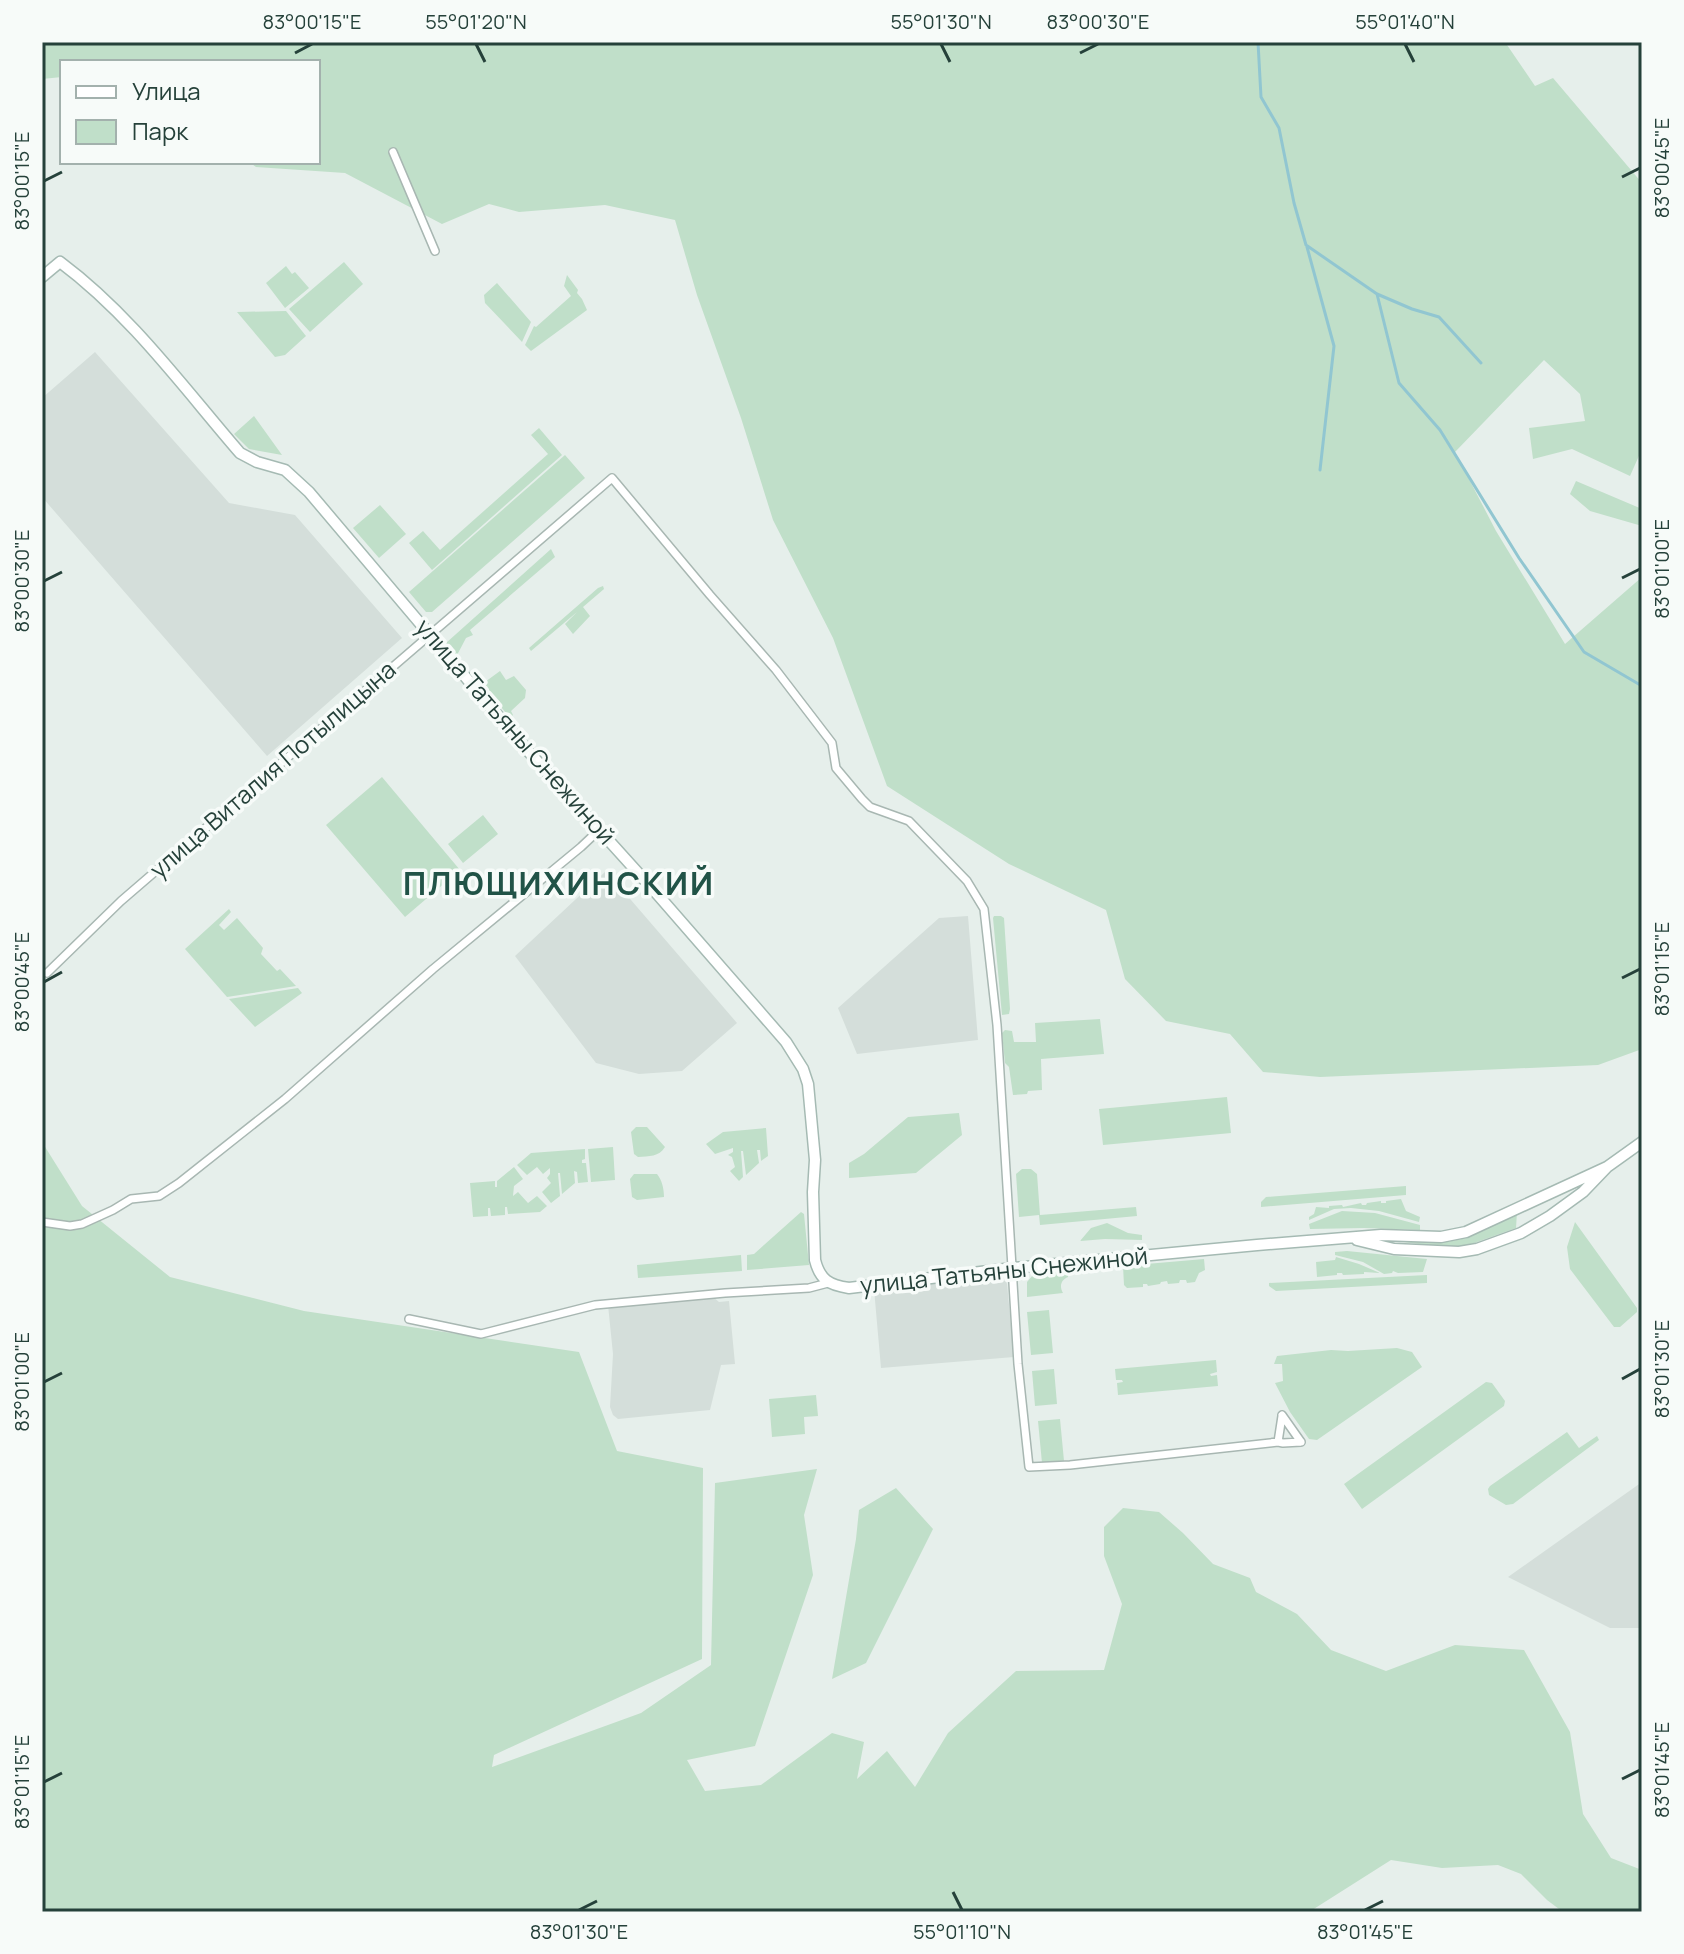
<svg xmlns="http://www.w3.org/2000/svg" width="1684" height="1954" viewBox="0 0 1684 1954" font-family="Manrope,sans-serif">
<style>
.built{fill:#d4deda}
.green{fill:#c0dfc9}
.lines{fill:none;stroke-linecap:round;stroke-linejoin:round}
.stream{stroke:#91c6d1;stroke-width:3}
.street-casing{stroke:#a8b7b2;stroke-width:10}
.secondary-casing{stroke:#a5bab3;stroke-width:13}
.street{stroke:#fff;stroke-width:7}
.secondary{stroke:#fff;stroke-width:10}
.ticks{fill:none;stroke:#25413a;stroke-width:3}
.labels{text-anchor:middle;stroke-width:7;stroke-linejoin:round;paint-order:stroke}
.street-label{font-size:24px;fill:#25413a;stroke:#f7fbf9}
.district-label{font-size:32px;font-weight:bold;letter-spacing:2px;fill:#215347;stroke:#f7fbf9}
.neatline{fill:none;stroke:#25413a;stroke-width:3}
.ticks-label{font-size:20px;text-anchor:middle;fill:#25413a}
</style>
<rect width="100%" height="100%" fill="#e6efeb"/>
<path class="built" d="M95 352 229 503 295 515 402 638 267 756 42 497V398Z
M606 871 737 1023 682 1071 639 1074 596 1063 515 956Z
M968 916 978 1040 857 1054 838 1008 939 918Z
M999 1275 1005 1279 1007 1284 1014 1357 881 1368 874 1289Z
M712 1296 719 1302 729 1301 735 1364 721 1365 710 1410 618 1419 613 1415 610 1407 613 1354 608 1305Z
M1642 1482V1628H1610L1508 1577Z"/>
<path class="green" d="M42 42H1505L1535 86 1553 78 1642 183V449L1630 476 1572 449 1533 459 1529 428 1585 421 1580 394 1544 360 1455 452 1496 531 1565 644 1642 577V1049L1598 1065 1320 1077 1263 1072 1230 1034 1166 1021 1125 979 1106 910 1009 864 887 786 833 638 773 520 741 418 697 295 675 220 605 205 519 212 489 204 442 224 345 173 256 167 249 162H318V62H62V77L42 79Z
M344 262 363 284 310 332 289 309Z
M286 266 292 274 295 272 309 288 285 308 266 283Z
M567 275 578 290 577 293 582 299 587 310 531 351 525 345 534 326 536 327 571 296 564 286Z
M497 283 531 322 522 342 485 303 484 295Z
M286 311 306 336 285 355 275 357 237 312Z
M254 416 282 455 249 449 234 434Z
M539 428 562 455 432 570 409 543 423 531 440 550 548 454 531 435Z
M565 455 585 478 432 612H426L409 592Z
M1576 481 1642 509V526L1590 511 1570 494Z
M380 505 406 534 379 558 353 528Z
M551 549 555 557 470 630 473 635 466 638 456 657 446 643Z
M603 586 604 589 583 607 590 616 573 634 565 624 577 612 531 651 529 648 598 588Z
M500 671 506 680 514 676 526 690 525 698 511 711 513 715 510 718 484 686 485 682Z
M382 777 460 870 405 917 326 825Z
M483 815 498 834 463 863 448 844Z
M229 909 231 912 219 925 224 930 237 918 263 948 261 954 277 971 280 969 296 986 227 997 185 949Z
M994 916H1001L1004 918 1010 1009 1009 1014 1002 1015 993 918Z
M298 988 302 993 255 1027 229 999Z
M1100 1019 1104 1054 1041 1059 1042 1090 1028 1091 1027 1094 1013 1095 1009 1067 1005 1063 1002 1033 1005 1030 1012 1031 1014 1042H1036L1035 1023Z
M1227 1097 1231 1133 1103 1145 1099 1109Z
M959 1113 962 1135 916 1173 849 1178V1163L864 1154 908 1117Z
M636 1127H647L665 1147C659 1157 649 1156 638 1157L634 1154 631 1132Z
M766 1128 768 1156 761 1161 760 1150H757L759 1163 746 1175 743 1151H741L743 1177 739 1181 730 1171 735 1167 732 1157 728 1155 733 1152V1148L715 1154 706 1144 723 1132Z
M42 1142 82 1206 170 1277 304 1311 579 1352 617 1451 703 1468 702 1659 494 1755 492 1767 641 1713 711 1665 715 1483 817 1469 804 1515 813 1575 755 1746 687 1760 705 1791 761 1785 832 1733 864 1742 857 1779 887 1751 915 1787 948 1733 1016 1671 1104 1670 1122 1604 1104 1556V1527L1123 1508 1159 1512 1183 1533 1213 1564 1250 1578 1256 1592 1297 1614 1331 1650 1386 1671 1455 1645 1524 1650 1570 1732 1583 1814 1611 1858 1642 1870V1912H1563L1547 1900 1521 1874 1498 1865 1442 1868 1391 1860 1309 1912H42Z
M613 1147 615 1180 591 1182 588 1149Z
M585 1149V1159L582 1160V1163H586L588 1182 578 1183 577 1172 574 1171 575 1183 562 1194 560 1173H558L560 1196 551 1203 542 1192 551 1183 547 1178 550 1174V1168L543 1174 537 1167 527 1175 517 1165 531 1153Z
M514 1167 523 1179 514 1186 513 1196 518 1192 528 1203 537 1196 547 1206 540 1212 508 1214 507 1207H505V1215L491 1216 490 1208H488V1216L473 1217 470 1183 495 1181V1187H497V1181Z
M1022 1169H1031L1037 1174 1040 1215 1136 1207 1137 1216 1040 1225 1039 1215 1019 1217 1016 1174Z
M634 1174H657C662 1180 664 1189 664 1197L637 1200 632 1197 630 1179Z
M1406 1186V1195L1261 1207V1202L1266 1197Z
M1401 1199 1406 1211 1420 1217 1419 1222 1379 1211 1351 1208 1334 1209 1309 1220V1217L1314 1214 1316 1207 1329 1208V1206L1342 1205 1343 1207 1361 1203 1362 1205H1366L1367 1203 1381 1201V1203H1386V1201Z
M1342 1211 1375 1213 1420 1225V1230L1364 1228 1310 1229 1309 1224Z
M801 1212 804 1214 809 1265 747 1270V1255L754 1254Z
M1517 1212 1516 1228 1463 1247 1449 1248 1388 1240 1446 1242 1467 1238Z
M1575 1222 1637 1308V1312L1620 1327H1614L1570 1269 1567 1247Z
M1107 1223 1128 1233 1142 1235V1240L1105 1239 1080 1241 1091 1228Z
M1347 1251 1427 1259 1423 1272 1398 1273 1393 1271 1392 1273 1384 1274 1363 1262 1335 1255V1252Z
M741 1255 742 1271 638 1278 637 1265Z
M1336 1257 1359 1264 1380 1273 1364 1272V1274L1343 1275 1342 1273H1337V1275L1317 1277 1316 1262 1335 1260Z
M1204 1259 1205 1270 1199 1273 1195 1282 1187 1283 1186 1280H1180L1179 1283 1168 1284 1167 1281 1161 1282 1160 1284 1148 1286 1147 1284H1143V1287L1127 1288 1124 1285 1123 1266Z
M1068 1271V1277C1061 1280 1059 1286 1063 1293L1027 1297V1282L1033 1275Z
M1427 1275V1283L1276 1291 1269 1286V1283Z
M1049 1310 1053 1353 1031 1355 1027 1312Z
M1397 1348 1412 1352 1422 1367 1317 1440 1309 1439 1290 1412 1275 1383 1283 1381 1282 1364H1274L1277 1356 1331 1350 1348 1351Z
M1216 1360 1217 1372 1210 1374 1211 1376 1217 1375 1218 1386 1118 1395 1117 1383 1123 1382 1122 1380H1116L1115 1369Z
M1054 1369 1057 1404 1035 1406 1032 1371Z
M1486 1382 1492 1383 1505 1401 1504 1406 1362 1509 1344 1484Z
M816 1395 818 1416 804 1417 805 1434 772 1437 769 1399Z
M1060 1419 1064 1461 1042 1463 1038 1421Z
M1567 1432 1579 1448 1597 1436 1599 1440 1513 1504 1506 1505 1489 1495 1488 1489 1490 1486Z
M896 1488 933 1529 866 1663 832 1679 856 1539 859 1510Z"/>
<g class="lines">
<path class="stream" d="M1258 42 1261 97 1279 128 1294 203 1306 245 1377 294 1412 309 1439 317 1481 363
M1307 247 1334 346 1320 470
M1377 294 1399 383 1440 430 1519 558 1584 652 1642 686"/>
<defs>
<path id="street" d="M393 152 435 251
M47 973 121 901 612 478 710 595 776 670 832 743 836 768 862 799 870 807 909 821 967 881 984 909 997 1025 1018 1364 1029 1467 1070 1465 1278 1442 1283 1443 1301 1442
M42 1222 70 1226 82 1224 113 1210 131 1199 159 1196 179 1183 285 1099 433 969 581 847 599 830
M409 1319 481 1334 595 1305 725 1293 809 1288 828 1283
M1282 1415 1301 1442
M1278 1442 1282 1416"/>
<path id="secondary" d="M42 277 60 262C131 315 183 387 240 453L257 462 285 470 309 492 528 751 658 895 786 1042 803 1069 808 1084 815 1160 813 1192 815 1260C820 1280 829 1285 849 1288L1013 1268 1257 1245 1381 1235 1441 1237 1466 1232 1607 1167
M1357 1240 1394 1249 1459 1252 1477 1249 1521 1233 1550 1216 1583 1192 1607 1167 1642 1142"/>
</defs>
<use href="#street" class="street-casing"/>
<use href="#secondary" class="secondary-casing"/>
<use href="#street" class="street"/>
<use href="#secondary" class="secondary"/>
</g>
<path class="ticks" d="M476 44 485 62M941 44 950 62M1405 44 1414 62M295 53 312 44M1080 53 1098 44M1622 177 1640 168M44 181 62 172M1622 578 1640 569M44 581 62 572M1622 978 1640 969M44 982 62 972M1622 1379 1640 1369M44 1382 62 1373M1622 1779 1640 1770M44 1782 62 1773M953 1892 962 1910M579 1910 597 1901M1365 1910 1383 1901"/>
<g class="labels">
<g class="street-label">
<text transform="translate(515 732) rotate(49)" y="8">улица Татьяны Снежиной</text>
<text transform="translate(273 770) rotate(-41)" y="8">улица Виталия Потылицына</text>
<text transform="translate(1004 1271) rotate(-6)" y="8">улица Татьяны Снежиной</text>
</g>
<g class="district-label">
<text x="559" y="895">ПЛЮЩИХИНСКИЙ</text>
</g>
</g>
<rect width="1684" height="1954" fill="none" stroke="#f7fbf9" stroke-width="88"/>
<rect x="60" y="60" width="260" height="104" fill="#f7fbf9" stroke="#a3b1ad" stroke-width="2"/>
<rect x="76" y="86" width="40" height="12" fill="#ffffff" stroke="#a3b1ad" stroke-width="2"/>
<text x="132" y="100" font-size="24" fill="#25413a">Улица</text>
<rect x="76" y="120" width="40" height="24" fill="#c0dfc9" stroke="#a3b1ad" stroke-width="2"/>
<text x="132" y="140" font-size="24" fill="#25413a">Парк</text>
<rect x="44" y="44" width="1596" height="1866" class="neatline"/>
<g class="ticks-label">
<text x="312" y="29">83°00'15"E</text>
<text x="476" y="29">55°01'20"N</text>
<text x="941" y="29">55°01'30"N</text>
<text x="1098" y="29">83°00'30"E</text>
<text x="1405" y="29">55°01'40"N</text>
<text transform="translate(1662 168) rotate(-90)" y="7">83°00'45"E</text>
<text transform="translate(22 181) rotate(-90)" y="7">83°00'15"E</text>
<text transform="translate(1662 569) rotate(-90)" y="7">83°01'00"E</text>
<text transform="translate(22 581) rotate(-90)" y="7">83°00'30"E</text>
<text transform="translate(1662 969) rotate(-90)" y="7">83°01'15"E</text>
<text transform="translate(22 982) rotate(-90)" y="7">83°00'45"E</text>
<text transform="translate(1662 1369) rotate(-90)" y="7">83°01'30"E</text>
<text transform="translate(22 1382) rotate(-90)" y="7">83°01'00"E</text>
<text transform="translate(1662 1770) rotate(-90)" y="7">83°01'45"E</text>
<text transform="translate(22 1782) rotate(-90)" y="7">83°01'15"E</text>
<text x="579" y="1939">83°01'30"E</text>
<text x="962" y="1939">55°01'10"N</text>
<text x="1365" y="1939">83°01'45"E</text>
</g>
</svg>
